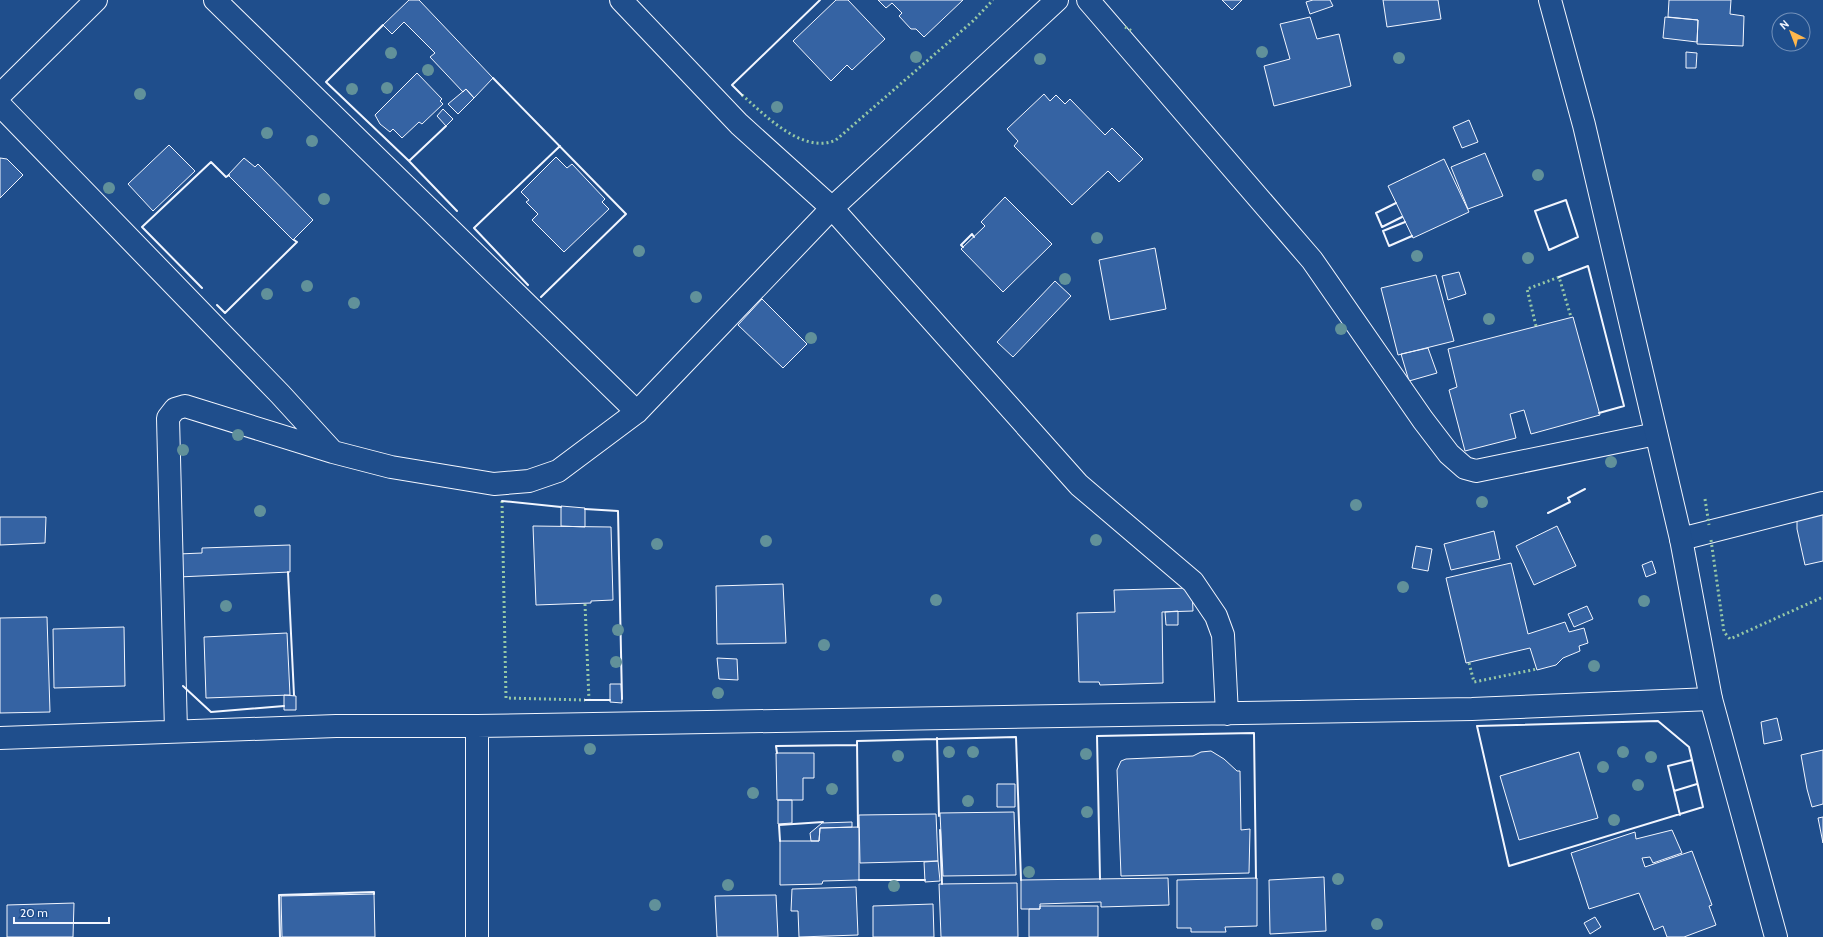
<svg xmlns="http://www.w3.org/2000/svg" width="1823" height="937" viewBox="0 0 1823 937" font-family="Cabin,sans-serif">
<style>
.building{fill:#3563a3;stroke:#f2f6ff}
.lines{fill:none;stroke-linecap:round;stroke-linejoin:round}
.minor-casing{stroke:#f2f6ff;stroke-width:24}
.major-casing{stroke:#f2f6ff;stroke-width:24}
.minor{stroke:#1f4e8c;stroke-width:22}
.major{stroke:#1f4e8c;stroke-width:22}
.hedge{stroke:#97c8a6;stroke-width:3;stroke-dasharray:2 3;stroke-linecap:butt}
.wall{stroke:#f2f6ff;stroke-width:2}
.tree{fill:#61919a}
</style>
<rect width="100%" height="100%" fill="#1f4e8c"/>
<path class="building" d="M409 0H419L493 78 474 98 466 89 463 92 430 57 435 53 404 22 392 34 383 25Z
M836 0H848L885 39 852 70 847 65 831 81 793 41Z
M878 0H963L924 37 916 29H911L899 16 902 13 892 3 886 8Z
M1222 0H1242L1232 10Z
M1313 0H1330L1333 6 1310 14 1306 2Z
M1383 0H1438L1441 19 1387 27Z
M1669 0H1731L1730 14 1744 16 1743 46 1697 44 1698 20 1668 17Z
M1310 17 1317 39 1339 34 1351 86 1274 106 1264 66 1290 59 1280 24Z
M1665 17 1698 20 1697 42 1663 38Z
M1686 52 1697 53 1696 68H1686Z
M417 73 442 99 440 101 443 104 422 124 419 122 402 138 393 129 390 132 380 124 375 115Z
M466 89 474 98 458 114 448 104Z
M1044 94 1050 101 1056 95 1065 104 1070 99 1105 135 1112 128 1143 159 1119 182 1108 171 1072 205 1014 146 1018 141 1007 129Z
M443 109 453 119 446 126 437 116Z
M1469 120 1478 142 1462 148 1453 127Z
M169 145 195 171 153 211 128 184Z
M1485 153 1503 196 1468 209 1451 167Z
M556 157 567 168 572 164 605 199 602 202 609 209 564 252 532 220 538 214 526 202 529 200 521 192Z
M0 158 7 159 23 175 0 198Z
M244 158 255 167 258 164 313 220 293 240 228 175Z
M1444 159 1469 212 1413 238 1388 186Z
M1005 197 1052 244 1003 292 961 249 985 226 981 222Z
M1155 248 1166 309 1110 320 1099 260Z
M1459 272 1466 294 1448 300 1442 276Z
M1436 275 1454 341 1398 355 1381 288Z
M1055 281 1071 296 1013 357 997 342Z
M762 299 807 344 783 368 738 325Z
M1573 317 1600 415 1531 434 1524 410 1510 414 1516 438 1465 451 1449 390 1457 387 1448 349Z
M1428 348 1437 373 1409 381 1401 354Z
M561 506 585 508V527L561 526Z
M1823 510V561L1805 565 1797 529V517Z
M0 517H46L45 543 0 545Z
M533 526 611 527 613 600 591 601V603L536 605Z
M1557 526 1576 566 1534 585 1516 546Z
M1494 531 1500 559 1451 570 1444 544Z
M290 545V572L178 577V554L202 553V548Z
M1416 546 1432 549 1428 571 1412 568Z
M1652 561 1656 573 1646 577 1642 565Z
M1511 563 1528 634 1565 622 1569 632 1584 628 1588 643 1579 646 1580 651 1563 658 1556 665 1537 670 1530 648 1466 663 1446 578Z
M783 584 786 643 717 644 716 586Z
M1192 588 1193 611 1162 612 1163 683 1100 685 1099 682H1079L1077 613 1115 612 1114 590Z
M1587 606 1593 619 1574 627 1568 614Z
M1178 611V625H1166L1165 612Z
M47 617 50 712 0 713V618Z
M124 627 125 686 54 688 53 629Z
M287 633 290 695 206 698 204 637Z
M717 658 737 659 738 680 719 679Z
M610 684H621L622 703 610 702Z
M284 695 296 696V710H284Z
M1777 718 1782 740 1764 744 1761 722Z
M1823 750V804L1812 807 1807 789 1801 755Z
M1211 751 1224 759 1237 771H1240L1241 830 1250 829 1249 873 1121 876 1117 770 1121 761 1126 759 1193 756 1201 752Z
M1579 752 1598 818 1519 840 1500 776Z
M776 753H814V778H803V800H777Z
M997 784H1015V807H997Z
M778 800H792V823L778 824Z
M1014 812 1016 875 943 876 940 813Z
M936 814 938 861 860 863 859 815Z
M1823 817V843L1818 818Z
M852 822V827L820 828 819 841H811L810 833 822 823Z
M859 827V880L823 881 822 884 780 885V841H819L820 828Z
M1672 830 1682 853 1653 863 1650 857 1642 858 1645 867 1692 851 1712 905 1709 906 1716 925 1684 937H1667L1663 926 1654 930 1639 893 1589 909 1571 853 1635 832 1636 839Z
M938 861 940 881 925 882 924 862Z
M1324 877 1326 931 1270 934 1269 880Z
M1168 878 1169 905 1101 907V902L1040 904V909H1021V880Z
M1257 878V926L1225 927 1226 932H1191V928H1177V880Z
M1017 883 1018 937H941L939 884Z
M856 887 858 935 799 937 798 911H791L792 889Z
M374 894 375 937H282L281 896Z
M776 895 778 937H717L715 896Z
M74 903 73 937H7V905Z
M933 904 934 937H873V906Z
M1040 906H1098V937H1029V909H1040Z
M1595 917 1601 927 1590 934 1584 923Z"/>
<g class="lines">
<defs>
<path id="minor" d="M215 0 637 412 832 208 1057 0
M621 0 739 124 832 208 1079 485 1193 582 1216 616 1223 635 1227 714
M1088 0 1312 260 1423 420 1449 454 1465 468 1476 471 1656 434
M0 95 96 0
M0 105 280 394 333 452
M1681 539 1823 503
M176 731 168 418 175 409 185 406 333 452 391 467 494 484 529 481 558 471 637 412
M0 738 336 726H477L1472 709 1711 699
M477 937V726"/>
<path id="major" d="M1550 0 1584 125 1681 539 1711 699 1776 937"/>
</defs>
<use href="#minor" class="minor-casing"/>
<use href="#major" class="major-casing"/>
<use href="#minor" class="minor"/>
<use href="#major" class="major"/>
<path class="hedge" d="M1125 27 1132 31
M742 95C765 115 803 155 836 140L973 21 993 0
M1536 326 1527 289 1559 277 1571 317
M1705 499 1709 525
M502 501 506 698 585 700
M1711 540 1724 632 1730 639 1823 597
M585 604 589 700
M1469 663 1474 682 1537 669"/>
<path class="wall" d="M383 25 326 82 409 161 457 211
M493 78 626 214 541 297
M742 95 732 85 820 0
M409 161 446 126
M1566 200 1578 237 1549 250 1535 211Z
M1396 203 1376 213 1382 227 1402 217
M1405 222 1383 231 1389 246 1412 236
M963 247 961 245 972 234 974 237
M1559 277 1588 266 1624 406 1599 413
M528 285 474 228 560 146
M202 288 142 227 211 162 226 177 229 175
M217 305 225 313 297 242 294 240
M502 501 561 507
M585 509 618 511 622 699
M1548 513 1570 502 1568 498 1585 489
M288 572 294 695
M183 686 211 712 284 706
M585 700H610
M1658 721 1689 747 1703 807 1509 866 1477 726Z
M937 738 939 816
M777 753 776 746 857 745
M1674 791 1697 784
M1680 815 1668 766 1692 760
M858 827 857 741 1016 737 1021 880
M940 830 942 884
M780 841 779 825 823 822
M1100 879 1097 736 1254 733 1256 878
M859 880H925
M280 937 279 895 374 892V894"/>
</g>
<g class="tree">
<circle cx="1262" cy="52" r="6"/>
<circle cx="391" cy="53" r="6"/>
<circle cx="916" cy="57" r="6"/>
<circle cx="1399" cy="58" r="6"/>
<circle cx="1040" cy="59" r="6"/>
<circle cx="428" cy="70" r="6"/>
<circle cx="387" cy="88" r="6"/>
<circle cx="352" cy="89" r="6"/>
<circle cx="140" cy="94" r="6"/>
<circle cx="777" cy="107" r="6"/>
<circle cx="267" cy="133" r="6"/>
<circle cx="312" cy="141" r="6"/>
<circle cx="1538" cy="175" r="6"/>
<circle cx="109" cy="188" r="6"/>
<circle cx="324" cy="199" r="6"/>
<circle cx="1097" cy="238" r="6"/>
<circle cx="639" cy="251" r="6"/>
<circle cx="1417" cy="256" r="6"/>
<circle cx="1528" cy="258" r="6"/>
<circle cx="1065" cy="279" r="6"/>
<circle cx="307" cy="286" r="6"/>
<circle cx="267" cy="294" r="6"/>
<circle cx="696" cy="297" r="6"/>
<circle cx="354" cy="303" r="6"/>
<circle cx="1489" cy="319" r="6"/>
<circle cx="1341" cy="329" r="6"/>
<circle cx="811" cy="338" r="6"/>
<circle cx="238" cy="435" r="6"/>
<circle cx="183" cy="450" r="6"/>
<circle cx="1611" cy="462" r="6"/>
<circle cx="1482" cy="502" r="6"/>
<circle cx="1356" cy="505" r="6"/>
<circle cx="260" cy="511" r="6"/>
<circle cx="1096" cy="540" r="6"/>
<circle cx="766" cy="541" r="6"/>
<circle cx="657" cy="544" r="6"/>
<circle cx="1403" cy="587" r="6"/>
<circle cx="936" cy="600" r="6"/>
<circle cx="1644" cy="601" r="6"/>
<circle cx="226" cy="606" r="6"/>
<circle cx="618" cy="630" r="6"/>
<circle cx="824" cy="645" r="6"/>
<circle cx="616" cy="662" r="6"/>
<circle cx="1594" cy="666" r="6"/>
<circle cx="718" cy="693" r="6"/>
<circle cx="590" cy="749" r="6"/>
<circle cx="949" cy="752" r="6"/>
<circle cx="973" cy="752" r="6"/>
<circle cx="1623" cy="752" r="6"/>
<circle cx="1086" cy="754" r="6"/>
<circle cx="898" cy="756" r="6"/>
<circle cx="1651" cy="757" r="6"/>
<circle cx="1603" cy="767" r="6"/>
<circle cx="1638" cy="785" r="6"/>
<circle cx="832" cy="789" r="6"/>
<circle cx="753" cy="793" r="6"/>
<circle cx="968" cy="801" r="6"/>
<circle cx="1087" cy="812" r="6"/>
<circle cx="1614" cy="820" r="6"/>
<circle cx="1029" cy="872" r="6"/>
<circle cx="1338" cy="879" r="6"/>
<circle cx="728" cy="885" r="6"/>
<circle cx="894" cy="886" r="6"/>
<circle cx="655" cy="905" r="6"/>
<circle cx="1377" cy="924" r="6"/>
</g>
<g transform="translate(1791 32) rotate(318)"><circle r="19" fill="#1f4e8c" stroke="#7391ba"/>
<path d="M0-3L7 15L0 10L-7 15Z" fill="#ffb74d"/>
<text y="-6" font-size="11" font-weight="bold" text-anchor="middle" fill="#f2f6ff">N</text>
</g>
<path d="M14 917v6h95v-6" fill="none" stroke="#f2f6ff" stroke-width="2"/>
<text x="20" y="917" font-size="12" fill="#f2f6ff" stroke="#1f4e8c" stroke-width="3" paint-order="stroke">20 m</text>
</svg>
